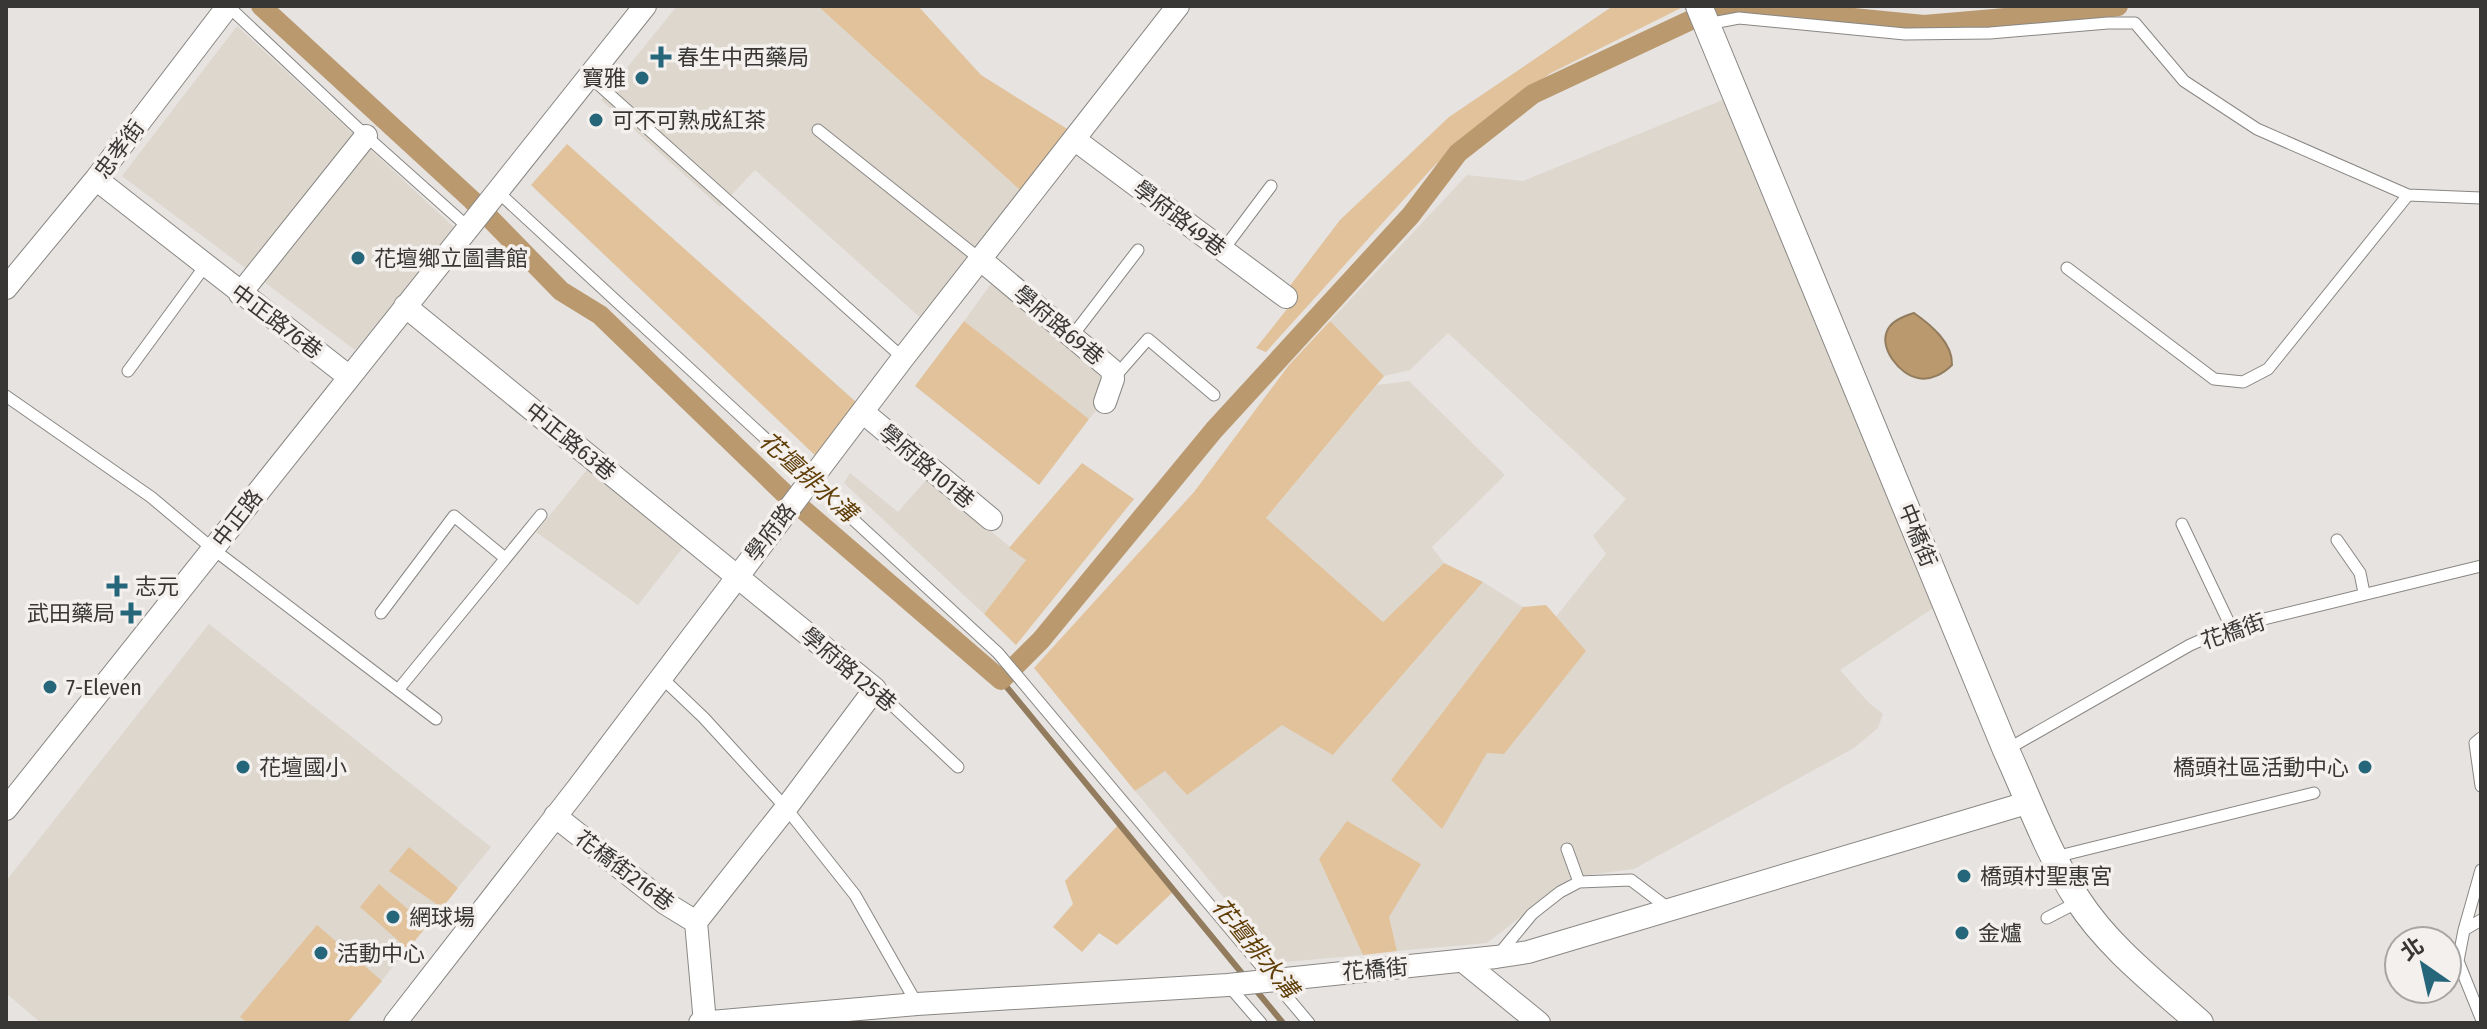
<svg xmlns="http://www.w3.org/2000/svg" width="2487" height="1029" viewBox="0 0 2487 1029" font-family="'Fira Sans Condensed','Noto Sans TC',sans-serif">
<style>
.built{fill:#ded7ce}
.green{fill:#e1c29b}
.water{fill:#ba996f;stroke:#937c5e;stroke-width:2}
.lines{fill:none;stroke-linecap:round;stroke-linejoin:round}
.stream{stroke:#937c5e;stroke-width:6}
.canal{stroke:#ba996f;stroke-width:20}
.service-casing{stroke:#898784;stroke-width:13}
.minor-casing{stroke:#898784;stroke-width:24}
.tertiary-casing{stroke:#898784;stroke-width:28}
.service{stroke:#fff;stroke-width:11}
.minor{stroke:#fff;stroke-width:22}
.tertiary{stroke:#fff;stroke-width:26}
.poi-dot{fill:#26667b;stroke:#f3f0ee;stroke-width:3}
.labels{text-anchor:middle;stroke-width:7;stroke-linejoin:round;paint-order:stroke}
.poi-label{font-size:22px;fill:#383736;stroke:#f3f0ee;text-anchor:start}
.street-label{font-size:22px;fill:#383736;stroke:#f3f0ee}
.water-label{font-size:24px;font-style:italic;fill:#603e08;stroke:#f3f0ee}
</style>
<rect width="100%" height="100%" fill="#e6e3e0"/>
<path class="built" d="M677 6H818L1020 190 924 321 755 170 720 207 601 100Z
M237 26 455 228 355 350 122 176Z
M1730 97 1941 603 1840 670 1868 702 1883 714 1878 728 1854 748 1634 869 1572 877 1487 943 1397 951 1389 917 1319 859 1363 955 1286 962 1274 958 1135 791 1165 770 1187 794 1282 724 1334 754 1483 582 1523 607 1391 780 1442 828 1487 752 1585 652 1555 618 1606 554 1593 536 1626 499 1448 333 1410 370 1384 376 1330 321 1467 175 1523 181Z
M993 281 1121 383 1089 419 964 321Z
M1409 381 1505 475 1432 547 1444 563 1383 622 1266 518 1377 385Z
M590 466 688 541 638 605 536 532Z
M850 473 898 512 927 479 1026 560 984 614 844 483Z
M209 624 491 847 347 1023H41L6 993V881Z"/>
<path class="green" d="M818 6H918L981 75 1069 130 1020 190Z
M1613 6H1685L1551 73 1485 120 1434 166 1266 352 1256 348 1291 304 1283 295 1340 220 1449 117Z
M567 144 856 402 820 460 531 185Z
M964 321 1089 419 1039 485 915 386Z
M1330 321 1384 376 1266 518 1383 622 1444 563 1483 582 1333 755 1282 725 1187 795 1165 771 1135 791 1034 668 1194 492 1289 365Z
M1082 463 1134 499 1016 645 984 614 1026 560 1009 548Z
M1546 605 1586 651 1504 754 1487 753 1442 829 1391 780 1523 607Z
M1347 821 1421 864 1389 917 1397 951 1363 955 1319 859Z
M1121 822 1174 891 1117 945 1099 933 1082 952 1053 927 1073 904 1065 881Z
M409 847 458 888 442 908 389 871Z
M379 884 427 926 408 949 360 907Z
M317 925 382 981 347 1023H248L240 1017Z"/>
<path class="water" d="M1914 313C1931 325 1953 343 1952 365 1944 373 1931 381 1918 378 1900 375 1878 348 1888 329 1893 320 1905 316 1914 313Z"/>
<g class="lines">
<path class="stream" d="M1001 680 1245 977
M1255 989 1283 1023"/>
<path class="canal" d="M261 6 472 200 561 291 600 315 784 493 1001 680 1041 640 1214 430 1411 215 1458 153 1533 94 1721 6
M1732 6 1924 25 2076 12 2118 6"/>
<defs>
<path id="service" d="M228 6 366 136 469 228
M1707 24 1739 18 1905 34 1990 33 2108 23H2135L2184 81 2257 129 2408 195 2481 198
M589 76 903 358
M818 130 980 259
M498 192 998 653 1309 1023
M1223 250 1271 186
M2067 268 2214 379 2243 382 2268 369 2408 195
M1073 335 1138 250
M128 371 205 266
M1113 379 1148 339 1214 395
M6 396 151 497 213 549 436 719
M2182 524 2231 627
M2337 540 2360 573 2364 593
M381 613 454 516 505 558
M661 677 704 718 786 808 855 895 917 1004
M875 689 958 767
M398 690 541 515
M2481 738 2475 743 2481 786
M2006 750 2190 645 2231 627 2481 566
M1567 849 1579 882
M2055 857 2314 793
M2047 918 2078 902
M2481 920 2464 930 2458 961 2481 1018
M2464 930 2481 870
M1499 954 1532 914 1560 892 1579 882 1631 880 1668 908
M1228 985 1261 1023"/>
<path id="minor" d="M1074 139 1286 297
M96 179 348 376
M980 259 1112 370 1113 379 1105 402
M6 288 96 179 228 6
M240 294 366 136
M405 306 875 689 786 808 696 922
M864 413 991 519
M6 809 645 6
M555 816 665 903 696 922
M696 922 705 1023
M1463 961 1539 1023
M395 1023 577 789 903 358 1178 6
M700 1023 917 1004 1228 985 1496 957 1528 952 2030 802"/>
<path id="tertiary" d="M1699 6 2006 750C2029 800 2048 854 2078 900 2109 948 2158 985 2200 1023"/>
</defs>
<use href="#service" class="service-casing"/>
<use href="#minor" class="minor-casing"/>
<use href="#tertiary" class="tertiary-casing"/>
<use href="#service" class="service"/>
<use href="#minor" class="minor"/>
<use href="#tertiary" class="tertiary"/>
</g>
<g class="poi-dot">
<path d="M657 45h8v8h8v8h-8v8h-8v-8h-8v-8h8z"/>
<circle cx="642" cy="78" r="8"/>
<circle cx="596" cy="120" r="8"/>
<circle cx="358" cy="258" r="8"/>
<path d="M113 574h8v8h8v8h-8v8h-8v-8h-8v-8h8z"/>
<path d="M127 601h8v8h8v8h-8v8h-8v-8h-8v-8h8z"/>
<circle cx="50" cy="687" r="8"/>
<circle cx="243" cy="767" r="8"/>
<circle cx="2365" cy="767" r="8"/>
<circle cx="1964" cy="876" r="8"/>
<circle cx="393" cy="917" r="8"/>
<circle cx="1962" cy="933" r="8"/>
<circle cx="321" cy="953" r="8"/>
</g>
<g class="labels">
<g class="poi-label">
<text x="677" y="65">春生中西藥局</text>
<text x="626" y="86" text-anchor="end">寶雅</text>
<text x="612" y="128">可不可熟成紅茶</text>
<text x="374" y="266">花壇鄉立圖書館</text>
<text x="135" y="594">志元</text>
<text x="115" y="621" text-anchor="end">武田藥局</text>
<text x="66" y="695">7-Eleven</text>
<text x="259" y="775">花壇國小</text>
<text x="2349" y="775" text-anchor="end">橋頭社區活動中心</text>
<text x="1980" y="884">橋頭村聖惠宮</text>
<text x="409" y="925">網球場</text>
<text x="1978" y="941">金爐</text>
<text x="337" y="961">活動中心</text>
</g>
<g class="street-label">
<text transform="translate(119 149) rotate(-53)" y="8">忠孝街</text>
<text transform="translate(1180 218) rotate(37)" y="8">學府路49巷</text>
<text transform="translate(277 321) rotate(37)" y="8">中正路76巷</text>
<text transform="translate(1059 325) rotate(40)" y="8">學府路69巷</text>
<text transform="translate(571 441) rotate(39)" y="8">中正路63巷</text>
<text transform="translate(927 466) rotate(40)" y="8">學府路101巷</text>
<text transform="translate(237 518) rotate(-52)" y="8">中正路</text>
<text transform="translate(770 532) rotate(-52)" y="8">學府路</text>
<text transform="translate(1918 535) rotate(68)" y="8">中橋街</text>
<text transform="translate(2233 631) rotate(-19)" y="8">花橋街</text>
<text transform="translate(849 669) rotate(40)" y="8">學府路125巷</text>
<text transform="translate(625 870) rotate(37)" y="8">花橋街216巷</text>
<text transform="translate(1375 969) rotate(-5)" y="8">花橋街</text>
</g>
<g class="water-label">
<text transform="translate(808 477) rotate(42)" y="8">花壇排水溝</text>
<text transform="translate(1255 948) rotate(51)" y="8">花壇排水溝</text>
</g>
</g>
<rect width="2487" height="1029" fill="none" stroke="#383736" stroke-width="16"/>
<g transform="translate(2423 965) rotate(326)"><circle r="38" fill="#f3f0ee" stroke="#a8a6a4" stroke-width="2"/>
<path d="M0-6L14 30L0 20L-14 30Z" fill="#26667b"/>
<text y="-12" font-size="22" font-weight="bold" text-anchor="middle" fill="#383736">北</text>
</g>
</svg>
